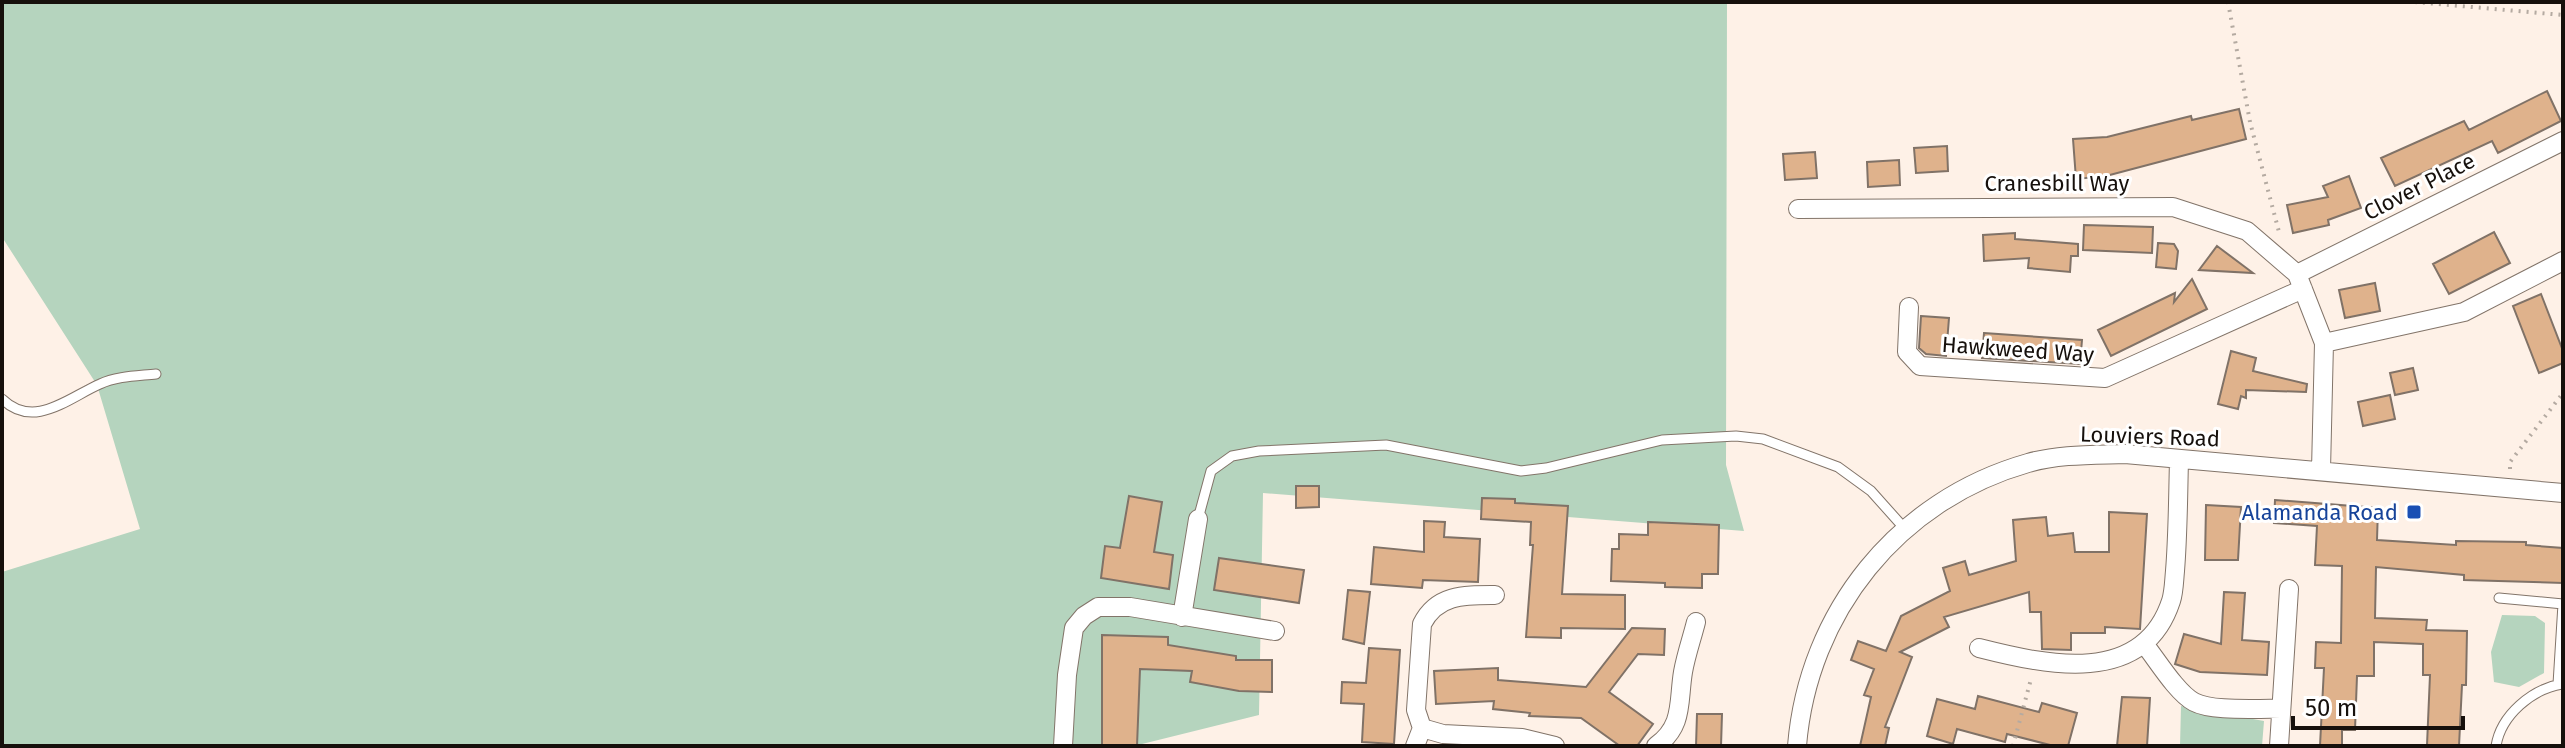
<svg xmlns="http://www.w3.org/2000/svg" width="2565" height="748" viewBox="0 0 2565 748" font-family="'Fira Sans',sans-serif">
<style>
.green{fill:#b5d4be}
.building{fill:#dfb28c;stroke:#807267;stroke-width:2}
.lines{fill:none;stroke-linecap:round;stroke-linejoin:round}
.lane-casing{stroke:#827469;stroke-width:11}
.street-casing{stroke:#827469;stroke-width:20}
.path{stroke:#b4aaa1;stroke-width:4;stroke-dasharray:2 6;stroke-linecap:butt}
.lane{stroke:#fff;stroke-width:9}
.street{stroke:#fff;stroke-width:18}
.transit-dot{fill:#1a4fb4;stroke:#fff;stroke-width:3}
.labels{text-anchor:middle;stroke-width:6;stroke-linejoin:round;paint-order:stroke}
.street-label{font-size:22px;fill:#16100c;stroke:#fff}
.transit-label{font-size:22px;fill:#164399;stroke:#fff;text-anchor:end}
</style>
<rect width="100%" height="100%" fill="#fef1e7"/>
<path class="green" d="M2 2H1727L1726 465 1744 531 1263 493 1259 715 1134 746H2V572L140 529 97 385 2 237Z
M2502 615 2535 616 2545 623 2544 673 2519 687 2494 682 2491 652Z
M2181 706 2264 721 2262 746H2180Z"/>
<path class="building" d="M2547 91 2561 121 2498 153 2492 141 2395 186 2381 158 2464 121 2469 130Z
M2239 109 2246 139 2106 176 2076 179 2073 139 2107 137 2191 116 2192 120Z
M1947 146 1948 171 1916 173 1914 148Z
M1815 152 1817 178 1785 180 1783 154Z
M1899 160 1900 185 1868 187 1867 162Z
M2349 176 2361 208 2328 220 2329 225 2293 233 2287 205 2328 197 2323 186Z
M2084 225 2153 227 2152 253 2083 250Z
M2494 232 2510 263 2449 294 2433 264Z
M2015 233V239L2078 244V256H2071L2070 272 2028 268 2029 258 1984 261 1983 235Z
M2158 243 2174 244 2178 251 2176 269 2156 267Z
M2217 246 2253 273 2199 270Z
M2192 279 2207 309 2111 356 2098 330 2175 293 2174 302Z
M2375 283 2380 311 2345 318 2339 290Z
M2541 294 2563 351V363L2539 373 2513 306Z
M1921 316 1949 318 1946 356 1926 354 1919 348Z
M1984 333 2082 340 2080 364 1982 358Z
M2231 351 2256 358 2253 371 2307 384 2306 392 2246 390V398L2241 396 2238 409 2218 404Z
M2413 368 2418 390 2395 395 2390 373Z
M2390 395 2395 419 2363 426 2358 402Z
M1296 486H1319V507L1296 508Z
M1129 496 1162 502 1154 552 1173 555 1169 589 1101 578 1105 546 1120 548Z
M1482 498 1515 499V503L1568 506 1562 594 1625 595V629L1561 628V638L1526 637 1533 545H1530L1531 522 1481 519Z
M2275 500 2378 508 2377 540 2456 545V541L2526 542V545L2563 548V583L2464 580V575L2376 567 2375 618 2427 620 2426 630 2467 631 2466 685H2462L2459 746 2427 745 2430 675H2423V644L2374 642V676H2357L2355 730H2342V746H2320L2324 668H2315L2316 642 2341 643 2342 566 2315 565 2317 526 2274 523Z
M2206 505 2241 507 2238 560H2205Z
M2109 512 2147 514 2140 629 2105 627V633H2071V650L2042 649 2041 612H2030L2029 592 1944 617 1949 627 1900 652 1912 657 1885 727 1889 728 1885 746H1860L1871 697 1864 695 1874 669 1851 660 1858 641 1886 651 1901 616 1950 591 1943 568 1965 561 1969 575 2016 561 2013 520 2046 517 2048 536 2073 533 2075 552H2109Z
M1424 521 1445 522 1444 537 1480 539 1478 582 1423 580 1422 588 1371 584 1374 547 1424 552Z
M1648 522 1719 525 1718 574H1702V588L1665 587V583L1611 581 1612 549H1619V534L1648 535Z
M1219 558 1304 570 1299 603 1214 590Z
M1348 590 1370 592 1364 644 1343 639Z
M2224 592 2245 593 2242 640 2269 642 2267 675 2200 672 2175 664 2184 634 2221 644Z
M1632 628 1665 629 1664 655 1638 654 1609 692 1653 724 1637 746H1620L1581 718 1529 716 1530 713 1493 709 1494 701 1436 704 1434 671 1498 668V680L1586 687Z
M1102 635 1168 637V645L1236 656V660H1272V692L1239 691 1190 682 1192 671 1140 669 1137 746H1102Z
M1369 648 1400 650 1394 744 1362 742 1364 704 1341 703 1342 682 1366 683Z
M1978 696 2039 712 2042 703 2077 713 2068 746H2054L2007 734 2005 742 1957 729 1953 744 1927 736 1937 699 1975 709Z
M2122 697 2150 698 2147 746H2117Z
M1697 714H1722L1721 746H1696Z"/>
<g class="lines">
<defs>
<path id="lane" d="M2 399C34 430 68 398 100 384 117 376 138 376 156 374
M1198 519 1211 471 1232 456 1259 451 1386 445 1521 471 1546 468 1662 440 1736 436 1763 439 1838 467 1871 491 1905 529
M2499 598 2563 604 2558 684
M2496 746C2501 715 2532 689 2562 684"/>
<path id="street" d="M1798 209 2173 207 2247 231 2297 274 2324 343 2321 470
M2297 274 2563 141
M1909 307 1907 352 1920 366 2105 378 2303 289
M2324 343 2464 312 2563 261
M1182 617 1198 519
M2145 645C2157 660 2177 693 2194 702 2213 712 2259 708 2281 709
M1979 648C2046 665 2143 687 2171 601 2174 592 2174 581 2175 571 2178 534 2178 497 2179 460
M1422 728 1443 734 1522 738 1555 746
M1063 746 1067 675 1074 628 1084 616 1098 607H1130L1275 631
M1415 746 1422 728 1416 710 1422 624C1437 594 1465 595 1495 595
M1656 746C1684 726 1678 702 1683 672 1686 655 1692 638 1696 622
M1797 746C1808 612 1898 500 2028 463 2059 454 2093 455 2125 454L2563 493
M2279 746 2289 589"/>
</defs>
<use href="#lane" class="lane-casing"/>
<use href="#street" class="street-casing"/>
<path class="path" d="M2228 2 2250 122 2279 232
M2415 2 2563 15
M2510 469V462L2563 393
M2013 746 2031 679"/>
<use href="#lane" class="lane"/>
<use href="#street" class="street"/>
</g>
<rect class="transit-dot" x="2406" y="504" width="16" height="16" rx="4"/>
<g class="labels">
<g class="street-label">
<text x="2057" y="191">Cranesbill Way</text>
<text transform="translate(2419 186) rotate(-27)" y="8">Clover Place</text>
<text transform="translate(2018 349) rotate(4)" y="8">Hawkweed Way</text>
<text transform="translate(2150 436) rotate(2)" y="8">Louviers Road</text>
</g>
<g class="transit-label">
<text x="2398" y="520">Alamanda Road</text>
</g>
</g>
<rect width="2565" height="748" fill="none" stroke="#16100c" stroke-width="8"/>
<path d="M2293 716v12h170v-12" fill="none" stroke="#16100c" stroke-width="4"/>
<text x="2305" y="716" font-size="24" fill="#16100c" stroke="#ffffff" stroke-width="6" paint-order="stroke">50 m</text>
</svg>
